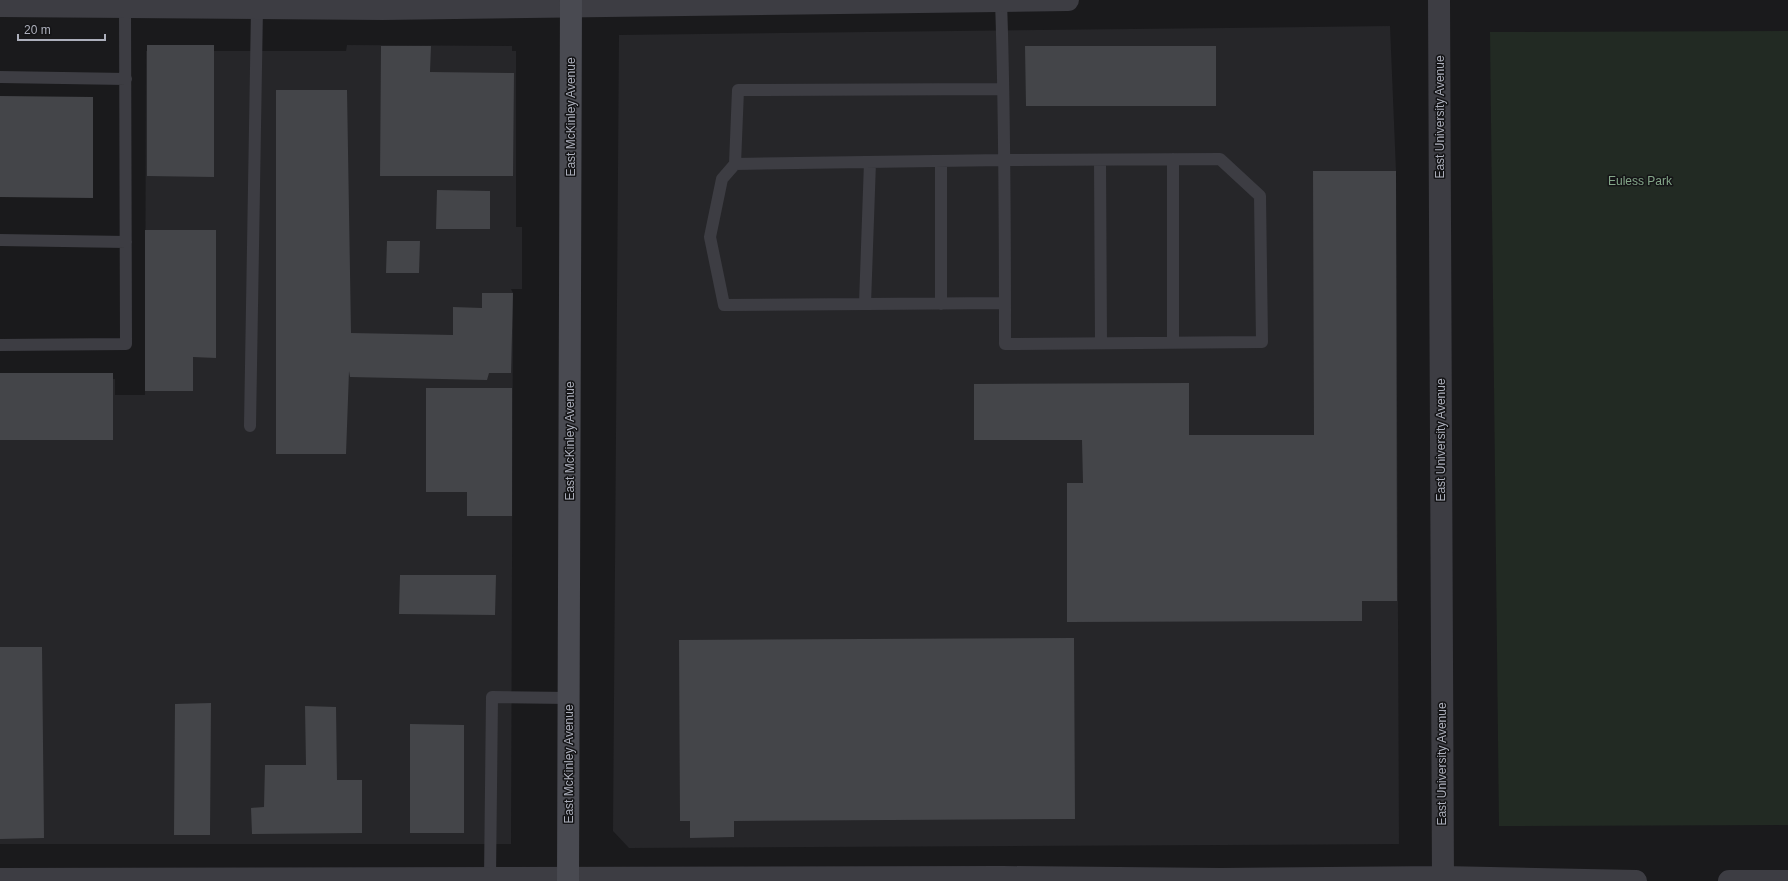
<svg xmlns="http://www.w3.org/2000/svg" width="1788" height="881" viewBox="0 0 1788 881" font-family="Helvetica,sans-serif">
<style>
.built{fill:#262629}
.green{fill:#222a23}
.building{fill:#444549}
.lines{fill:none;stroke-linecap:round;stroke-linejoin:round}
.lane{stroke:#3d3d43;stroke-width:12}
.street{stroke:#3d3d43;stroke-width:22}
.secondary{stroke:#494a51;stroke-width:22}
.labels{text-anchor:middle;stroke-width:3;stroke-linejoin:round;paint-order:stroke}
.street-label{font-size:12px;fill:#adb0bc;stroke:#151517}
.park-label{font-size:12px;fill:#84a689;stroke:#151517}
</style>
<rect width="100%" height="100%" fill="#1a1a1c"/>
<path class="built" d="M1390 26 1396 171 1399 844 629 848 613 831 619 35Z
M347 45 512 46V51H516V227H522V289H511L513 293 511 844H0V380L115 379V395H145L146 51H346Z"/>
<path class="green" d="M1788 31V825L1499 826 1490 32Z"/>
<path class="building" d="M147 45H214V177L147 176Z
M381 46H431L430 72 514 73 513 176H380Z
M1025 46H1216V106H1026Z
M276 90H347L351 333 453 335V307L482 308V293H513L511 373H489L487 380 350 377 349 371 346 454H276Z
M0 96 93 97V198L0 197Z
M1313 171H1396L1397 601H1362V621L1067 622V483H1083L1082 440H974V384L1189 383V435H1314Z
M437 190 490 191V229H436Z
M145 230H216V358L193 357V391H145Z
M387 241H420L419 273H386Z
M0 373H113V440H0Z
M426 388H512V516H467V492H426Z
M400 575H496L495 615 399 614Z
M1074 638 1075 819 734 821V837L690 838V821H680L679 640Z
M0 647H42L44 838 0 839Z
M211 703 210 835H174L175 704Z
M305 706 336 707 337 780H362V833L252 834 251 808 264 807 265 765H306Z
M410 724 464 725V833H410Z"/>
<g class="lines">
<path class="lane" d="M1001 1C1005 115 1005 230 1005 344L1262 342 1260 196 1220 159 1004 160 735 164 722 179 710 237 724 305 1005 303
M0 77 126 79
M1173 159V342
M1100 160 1101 343
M941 161V304
M735 164 738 90 1003 89
M0 240 126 242
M865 304 870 162
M0 345 126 344 125 7
M250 426 257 8
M490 878 492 697 569 698"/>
<path class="street" d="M1439 0 1443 881
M0 6 383 9 1068 0
M0 879 1003 877 1221 879 1443 877 1636 881
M1729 881H1788"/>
<path class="secondary" d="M568 881 571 0"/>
</g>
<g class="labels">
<g class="street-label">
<text transform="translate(571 117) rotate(-90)" y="4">East McKinley Avenue</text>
<text transform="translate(1440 117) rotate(-90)" y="4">East University Avenue</text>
<text transform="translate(1441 440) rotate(-90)" y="4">East University Avenue</text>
<text transform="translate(570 441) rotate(-90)" y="4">East McKinley Avenue</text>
<text transform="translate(569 764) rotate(-90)" y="4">East McKinley Avenue</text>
<text transform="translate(1442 764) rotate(-90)" y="4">East University Avenue</text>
</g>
<g class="park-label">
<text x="1640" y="185">Euless Park</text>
</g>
</g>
<path d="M18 34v6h87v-6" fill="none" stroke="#adb0bc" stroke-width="2"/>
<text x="24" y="34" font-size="12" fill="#adb0bc" stroke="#151517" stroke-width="3" paint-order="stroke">20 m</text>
</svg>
